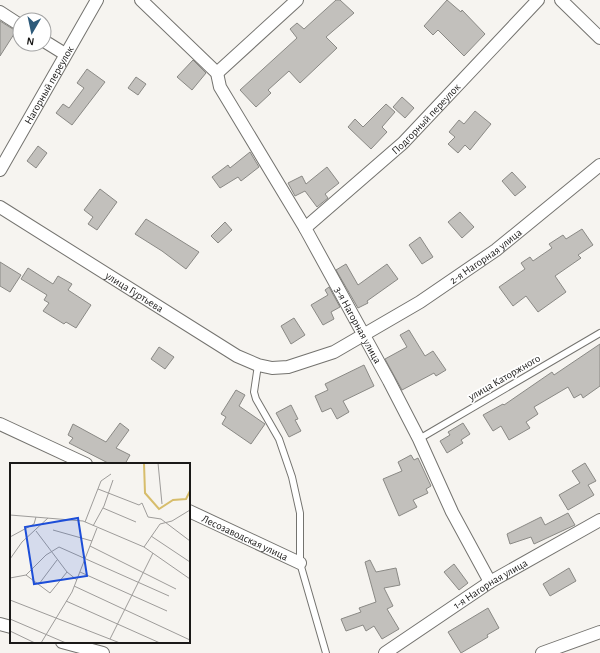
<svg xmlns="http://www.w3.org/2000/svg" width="600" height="653" viewBox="0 0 600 653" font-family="'Alegreya Sans',sans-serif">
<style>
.building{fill:#c2c0bc;stroke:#8a8985}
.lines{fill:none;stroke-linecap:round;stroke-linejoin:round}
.service-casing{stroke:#74736f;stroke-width:8}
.minor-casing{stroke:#74736f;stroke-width:14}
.service{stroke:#fff;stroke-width:6}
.minor{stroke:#fff;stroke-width:12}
.labels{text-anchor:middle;stroke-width:3.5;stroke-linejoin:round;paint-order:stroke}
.street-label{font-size:11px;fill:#1a1918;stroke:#fff}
.inset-river{fill:none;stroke:#d7bd6b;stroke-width:2}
.inset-road{fill:none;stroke:#9e9c9a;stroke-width:1}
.view{fill:#1d4ed8;fill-opacity:0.15;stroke:#1d4ed8;stroke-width:2}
.inset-edge{fill:none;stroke:#1a1918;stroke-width:2}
</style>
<rect width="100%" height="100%" fill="#f6f4f0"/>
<path class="building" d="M336 0H340L354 13 326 37 337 48 300 83 289 71 268 90 271 93 256 107 240 90 297 38 290 29 297 23 304 29Z
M447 0 461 12 462 10 485 34 464 56 438 30 433 35 424 26Z
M0 21 16 31 0 56Z
M193 60 206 73 192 90 177 77Z
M87 69 105 82 72 125 56 113 63 104 69 108 84 88 77 83Z
M136 77 146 84 138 95 128 88Z
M402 97 414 108 405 118 393 107Z
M386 104 395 112 382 127 387 132 371 149 348 127 355 119 363 127Z
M475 111 491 124 470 150 465 145 458 153 448 144 455 137 449 132 459 120 464 124Z
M38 146 47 153 36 168 27 161Z
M250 152 259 167 241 181 238 177 220 188 212 177 228 165 230 168Z
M327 167 339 183 325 194 328 198 317 207 305 191 295 196 288 183 302 176 306 184Z
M512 172 526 187 515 196 502 181Z
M100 189 117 202 97 230 88 224 93 217 84 210Z
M460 212 474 227 462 238 448 222Z
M146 219 199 252 186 269 162 251 135 234Z
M225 222 232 230 218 243 211 236Z
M582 229 593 245 578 255 581 258 555 276 566 292 538 312 526 296 513 306 499 287 525 269 521 263 530 257 533 261 552 248 549 244 563 235 566 239Z
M420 237 433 257 422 264 409 245Z
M0 262 21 275 10 292 0 286Z
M346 264 358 285 387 264 398 279 367 301 368 303 358 308 336 270Z
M28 268 53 284 58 276 72 284 68 290 91 305 76 328 66 322 64 324 43 311 49 303 44 300 47 295 21 279Z
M329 287 340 307 331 312 334 319 323 325 311 305 328 295 325 290Z
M294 318 305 335 291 344 281 326Z
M409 330 425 356 433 351 446 370 436 376 434 373 402 390 385 359 407 347 400 335Z
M600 344V386L583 398 581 394 574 398 568 387 534 407 538 414 526 422 530 428 509 440 501 426 493 431 483 415 503 404 504 405 552 372 554 375Z
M159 347 174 357 165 369 151 359Z
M364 365 374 386 343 401 349 412 337 419 331 408 322 412 315 396 328 390 325 384Z
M236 390 245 395 239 406 265 424 251 444 222 424 226 417 221 414Z
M291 405 298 419 295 420 301 431 289 437 276 413Z
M120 423 129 430 116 448 130 455 125 464H110L69 443 73 438 68 435 73 424 106 442Z
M463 423 470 434 461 440 463 443 447 453 440 441 450 435 448 432Z
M411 455 414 460 418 458 431 486 426 489 428 493 413 500 417 507 399 516 383 479 402 471 398 462Z
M585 463 596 481 588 485 594 495 568 510 559 495 580 483 572 471Z
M568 513 575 525 534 544 531 537 510 544 507 534 541 517 545 525Z
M370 560 376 572 396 568 400 585 384 588 393 606 387 609 399 629 382 639 374 626 366 631 363 625 346 631 341 619 361 612 359 608 376 602 365 562Z
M454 564 468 583 459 590 444 572Z
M569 568 576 581 550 596 543 584Z
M488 608 499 628 487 635 488 637 461 653 448 632Z"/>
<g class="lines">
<defs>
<path id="service" d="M258 365 254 392 256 399 279 439 292 477 300 513V563L326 653
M419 439 600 333"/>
<g id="minor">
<path id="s1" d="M141 0 217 73 220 87 305 228 389 381 419 439 452 512 490 582"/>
<path d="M561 0 600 38"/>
<path d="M0 12 20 25"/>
<path d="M44 41 65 54"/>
<path d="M217 73 297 0"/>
<path id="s2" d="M0 170 97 0"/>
<path id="s3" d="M0 207 237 356 258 365 272 368 288 367 334 352 420 302 496 250 600 165"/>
<path id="s4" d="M305 228 403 143 538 0"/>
<path d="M0 424 86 464"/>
<path id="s5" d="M189 511 300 563"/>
<path d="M0 624 11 627"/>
<path d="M62 642 103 653"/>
<path id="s6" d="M385 653 490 582 600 520"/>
<path d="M542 653 600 632"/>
</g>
</defs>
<use href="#service" class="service-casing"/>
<use href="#minor" class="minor-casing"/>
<use href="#service" class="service"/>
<use href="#minor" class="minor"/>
</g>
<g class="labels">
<g class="street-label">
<text dy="4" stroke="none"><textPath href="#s2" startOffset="98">Нагорный переулок</textPath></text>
<text dy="4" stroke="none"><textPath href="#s4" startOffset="163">Подгорный переулок</textPath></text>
<text dy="4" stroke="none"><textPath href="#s3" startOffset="561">2-я Нагорная улица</textPath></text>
<text dy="4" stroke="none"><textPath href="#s3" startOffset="159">улица Гуртьева</textPath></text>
<text dy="4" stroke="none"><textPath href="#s1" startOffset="395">3-я Нагорная улица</textPath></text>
<text transform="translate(504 377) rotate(-30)" y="4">улица Каторжного</text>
<text dy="4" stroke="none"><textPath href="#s5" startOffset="62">Лесозаводская улица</textPath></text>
<text dy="4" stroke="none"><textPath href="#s6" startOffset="126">1-я Нагорная улица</textPath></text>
</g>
</g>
<g transform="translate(10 463)">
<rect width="180" height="180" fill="#f6f4f0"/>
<path class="inset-river" d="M134 0 135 30 149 46 163 37 176 36 180 28"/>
<path class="inset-road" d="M148 0 152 41M88 26 129 42 132 40 138 54 151 56 180 78M93 45 126 59M0 52 73 58 134 84 180 116M75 59 91 18 101 11M83 63 94 43 103 17M43 67 82 78M26 68 57 109 67 117M141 73 180 99M0 74 24 61 26 54M80 83 166 126M134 84 150 61 162 58 180 47M0 96 12 79 38 55M70 109 157 148M16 112 40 130 57 109M0 115 16 112 36 92 49 84 159 133M29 121 47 97M64 123 180 177M0 137 110 180M56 138 150 180M0 156 56 180M0 168 25 180M100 176 143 90M31 180 62 129 87 65"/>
<path class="view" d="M68 55 77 113 24 121 15 64Z"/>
<rect width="180" height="180" class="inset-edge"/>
</g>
<g transform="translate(32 32) rotate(189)"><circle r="19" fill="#ffffff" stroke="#a3a3a3"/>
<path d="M0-3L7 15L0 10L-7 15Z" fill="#2d5a7a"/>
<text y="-6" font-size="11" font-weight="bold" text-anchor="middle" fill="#1a1918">N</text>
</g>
</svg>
